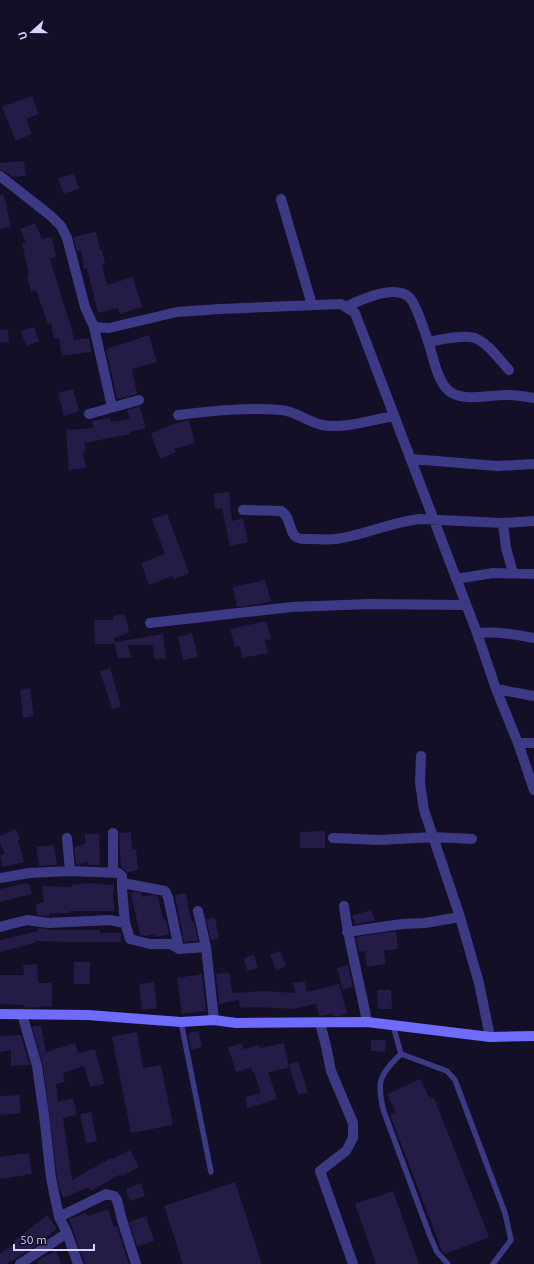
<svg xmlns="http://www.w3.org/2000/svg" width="534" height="1264" viewBox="0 0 534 1264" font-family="Ubuntu,sans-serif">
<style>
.building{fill:#241b47}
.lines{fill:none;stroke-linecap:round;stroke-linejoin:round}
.lane{stroke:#3d3a85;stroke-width:5.5}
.street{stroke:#3d3a85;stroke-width:10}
.secondary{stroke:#6f6bff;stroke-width:10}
</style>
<rect width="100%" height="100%" fill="#130f26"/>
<path class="building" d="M32 96 39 114 26 119 32 134 16 141 2 107Z
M24 161 26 176 12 177 4 171 0 170V163Z
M74 173 79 189 64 194 58 178Z
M0 195H4L11 227 0 229Z
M35 223 42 239 52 237 56 257 50 259 69 321H70L74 340 89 338 91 352 62 356 59 338 54 339 51 323 48 324 36 290 31 292 27 276 29 275 22 243H26L20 229Z
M96 232 100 250H102L105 264 102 265 107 285 133 277 142 307 120 314 118 308 98 313 87 268 84 269 81 250 77 251 73 237Z
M34 327 39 341 26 346 21 331Z
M8 329 9 342 0 343V330Z
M149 335 157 362 132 369 137 394 117 399 106 349Z
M73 389 79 411 64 416 58 393Z
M140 407 146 428 129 432 130 434 84 443 86 451 83 452 86 468 69 470 66 430 93 428 92 421 110 418 111 422 130 419 127 410Z
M189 420 195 443 174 449 176 452 161 459 156 449 151 433 171 425Z
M229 492 232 521 243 518 248 542 230 546 222 508 215 509 214 494Z
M167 514 189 573 174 579 173 576 149 585 141 563 165 554 152 519Z
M265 580 271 601 259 604 237 607 233 587Z
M125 614 129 632 114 638 115 642 163 634 166 658 155 660 153 645H128L131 657 118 659 115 644H95L94 620H114L113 616Z
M266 621 271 639 265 640 268 653 242 658 240 646 235 647 230 629Z
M192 633 198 657 183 660 178 637Z
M110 668 121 706 112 709 100 671Z
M30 688 34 716 23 718 20 690Z
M16 829 20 840H18L24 862 2 867 0 855 5 854 0 843V836Z
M325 831V848H300V832Z
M131 832 132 849H136L138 870 127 872 121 868 119 833Z
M85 834H99L100 865H88L87 862 76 865 74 847 85 844Z
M54 845 57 865 39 866 36 847Z
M26 883V884L29 883 32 894 0 902V889Z
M88 883 114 885 113 901H114V911H70V913H49V916L37 915 36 904 44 902 42 886 72 887 71 885Z
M137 892 142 893V897L152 895 158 896 163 920 166 919 169 934 155 937V934L145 936 140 935 131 893Z
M186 893 189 911 192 922H194L198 941 184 942 175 895Z
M371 910 375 921 355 924 352 916Z
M215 918 219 939 211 940 206 919Z
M38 928 51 930H100V933H121V942H72L35 941V943L0 952V940L38 931Z
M396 931 398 949 384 950 386 964 367 967 365 951 359 952 356 937Z
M280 951 286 966 276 970 270 955Z
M254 955 258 968 247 971 244 958Z
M74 962H90V984H74Z
M37 964 38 983H52V1006L24 1008 23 1005 0 1004V975H24L23 965Z
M348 965 353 987 343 990 337 968Z
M229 972 232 993 266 991 295 993 293 983 305 981 307 992 339 984 347 1013 339 1016H333V1014L319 1016 316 1004 292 1009 256 1007 240 1008 239 1000 219 1004 216 974Z
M202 974 206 1011 182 1014 177 978Z
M154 982 157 1008 142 1010 139 984Z
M377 990H391L392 1009H378Z
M41 1025 46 1052 75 1043 78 1053 95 1049 104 1084 90 1087 84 1066 63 1073 65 1082 56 1084 58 1102 73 1098 77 1115 63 1118 72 1180 111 1158 112 1159 130 1150 139 1167 122 1176 121 1174 91 1191 88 1187 64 1198 60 1191 57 1177 43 1065 32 1027Z
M198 1031 202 1047 191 1050 188 1033Z
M137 1032 143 1068 161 1065 173 1125 131 1133 112 1037Z
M21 1035 30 1065 11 1066V1050L0 1052V1036Z
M371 1040H386L385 1052 371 1051Z
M242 1043 244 1049 259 1045 260 1048 284 1043 289 1068 268 1072 277 1099 247 1108 245 1097 261 1093 254 1072H252L251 1068 236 1072 228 1047Z
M298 1061 308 1092 298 1095 289 1064Z
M420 1079 430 1099 434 1098 489 1237 445 1254 442 1251 390 1115 396 1113 387 1094Z
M19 1095 21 1113 0 1115V1096Z
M91 1112 97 1141 86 1143 80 1114Z
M29 1153 32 1174 0 1179V1157Z
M235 1182 262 1264H183L164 1206Z
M141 1183 145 1196 130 1201 126 1189Z
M393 1191 419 1264H376L355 1204Z
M108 1209 114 1227 117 1226 129 1264H85L69 1219 86 1213 88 1216Z
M47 1215 57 1229 38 1244 12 1261V1260L6 1264H0V1254L15 1243 14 1241Z
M146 1216 154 1241 137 1246 129 1222Z
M56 1250 61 1264H38L37 1261Z"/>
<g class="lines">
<path class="lane" d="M181 1022 211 1172
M393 1025 401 1054 447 1071 455 1080 505 1213 511 1240 493 1264
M401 1054C379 1075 376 1082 384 1112L430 1236 437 1252 448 1264"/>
<path class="street" d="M0 176 51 216 61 226 67 238 85 307 94 327 112 407
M281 199 312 305
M346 307C360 300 394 284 409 297 417 304 431 350 434 362 437 372 442 388 452 393 467 402 493 394 510 395 518 395 526 397 534 398
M94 327 109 328 177 312 220 309 341 304 355 313 477 633 496 689 518 743 534 790
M428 342C439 340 465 334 475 338 489 344 499 359 509 370
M89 414 139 400
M178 415C212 411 247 407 281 410 296 411 308 422 322 425 345 429 371 420 394 416
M412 459 497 466 534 464
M243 510 281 511C292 518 288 531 296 537 300 540 307 539 311 539 320 539 328 540 336 539 365 535 391 522 420 519L503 523 534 521
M503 523 506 548 513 573
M456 579 493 573 534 574
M150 623 292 607 369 604 466 605
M477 633C497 631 515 634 534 638
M496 689 534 696
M518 743H534
M421 756 420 783 424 810 460 917 479 983 490 1037
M113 833V872
M67 838 70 871
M333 838 380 840 434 837 472 839
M0 878 29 873 70 871 118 873 122 876V889L125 923
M122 883 165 891 168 897 179 949
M344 906C349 945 360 983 367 1022
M198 911 206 947
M0 927 27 920 49 923 109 920 125 923 130 939 150 944H170L179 949 206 947 214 1020
M347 932 402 924 425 923 460 917
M22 1014 37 1066 44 1115 51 1178 59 1217 67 1233 78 1264
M320 1023 326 1046 331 1071 353 1123V1138L346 1151 320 1171 353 1264
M59 1217 106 1194 114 1196 117 1200 122 1220 136 1264
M20 1264 67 1233"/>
<path class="secondary" d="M0 1014 88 1015 181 1022 214 1020 236 1023 367 1022 490 1037 534 1036"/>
</g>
<g transform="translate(32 32) rotate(249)" stroke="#130f26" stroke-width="3" paint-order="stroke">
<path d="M0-3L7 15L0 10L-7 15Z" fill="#d9d4ff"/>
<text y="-6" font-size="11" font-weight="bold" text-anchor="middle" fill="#d9d4ff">U</text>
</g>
<path d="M14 1244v6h80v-6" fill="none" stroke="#d9d4ff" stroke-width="2"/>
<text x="20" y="1244" font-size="12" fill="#d9d4ff" stroke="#130f26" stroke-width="3" paint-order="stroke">50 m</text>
</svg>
